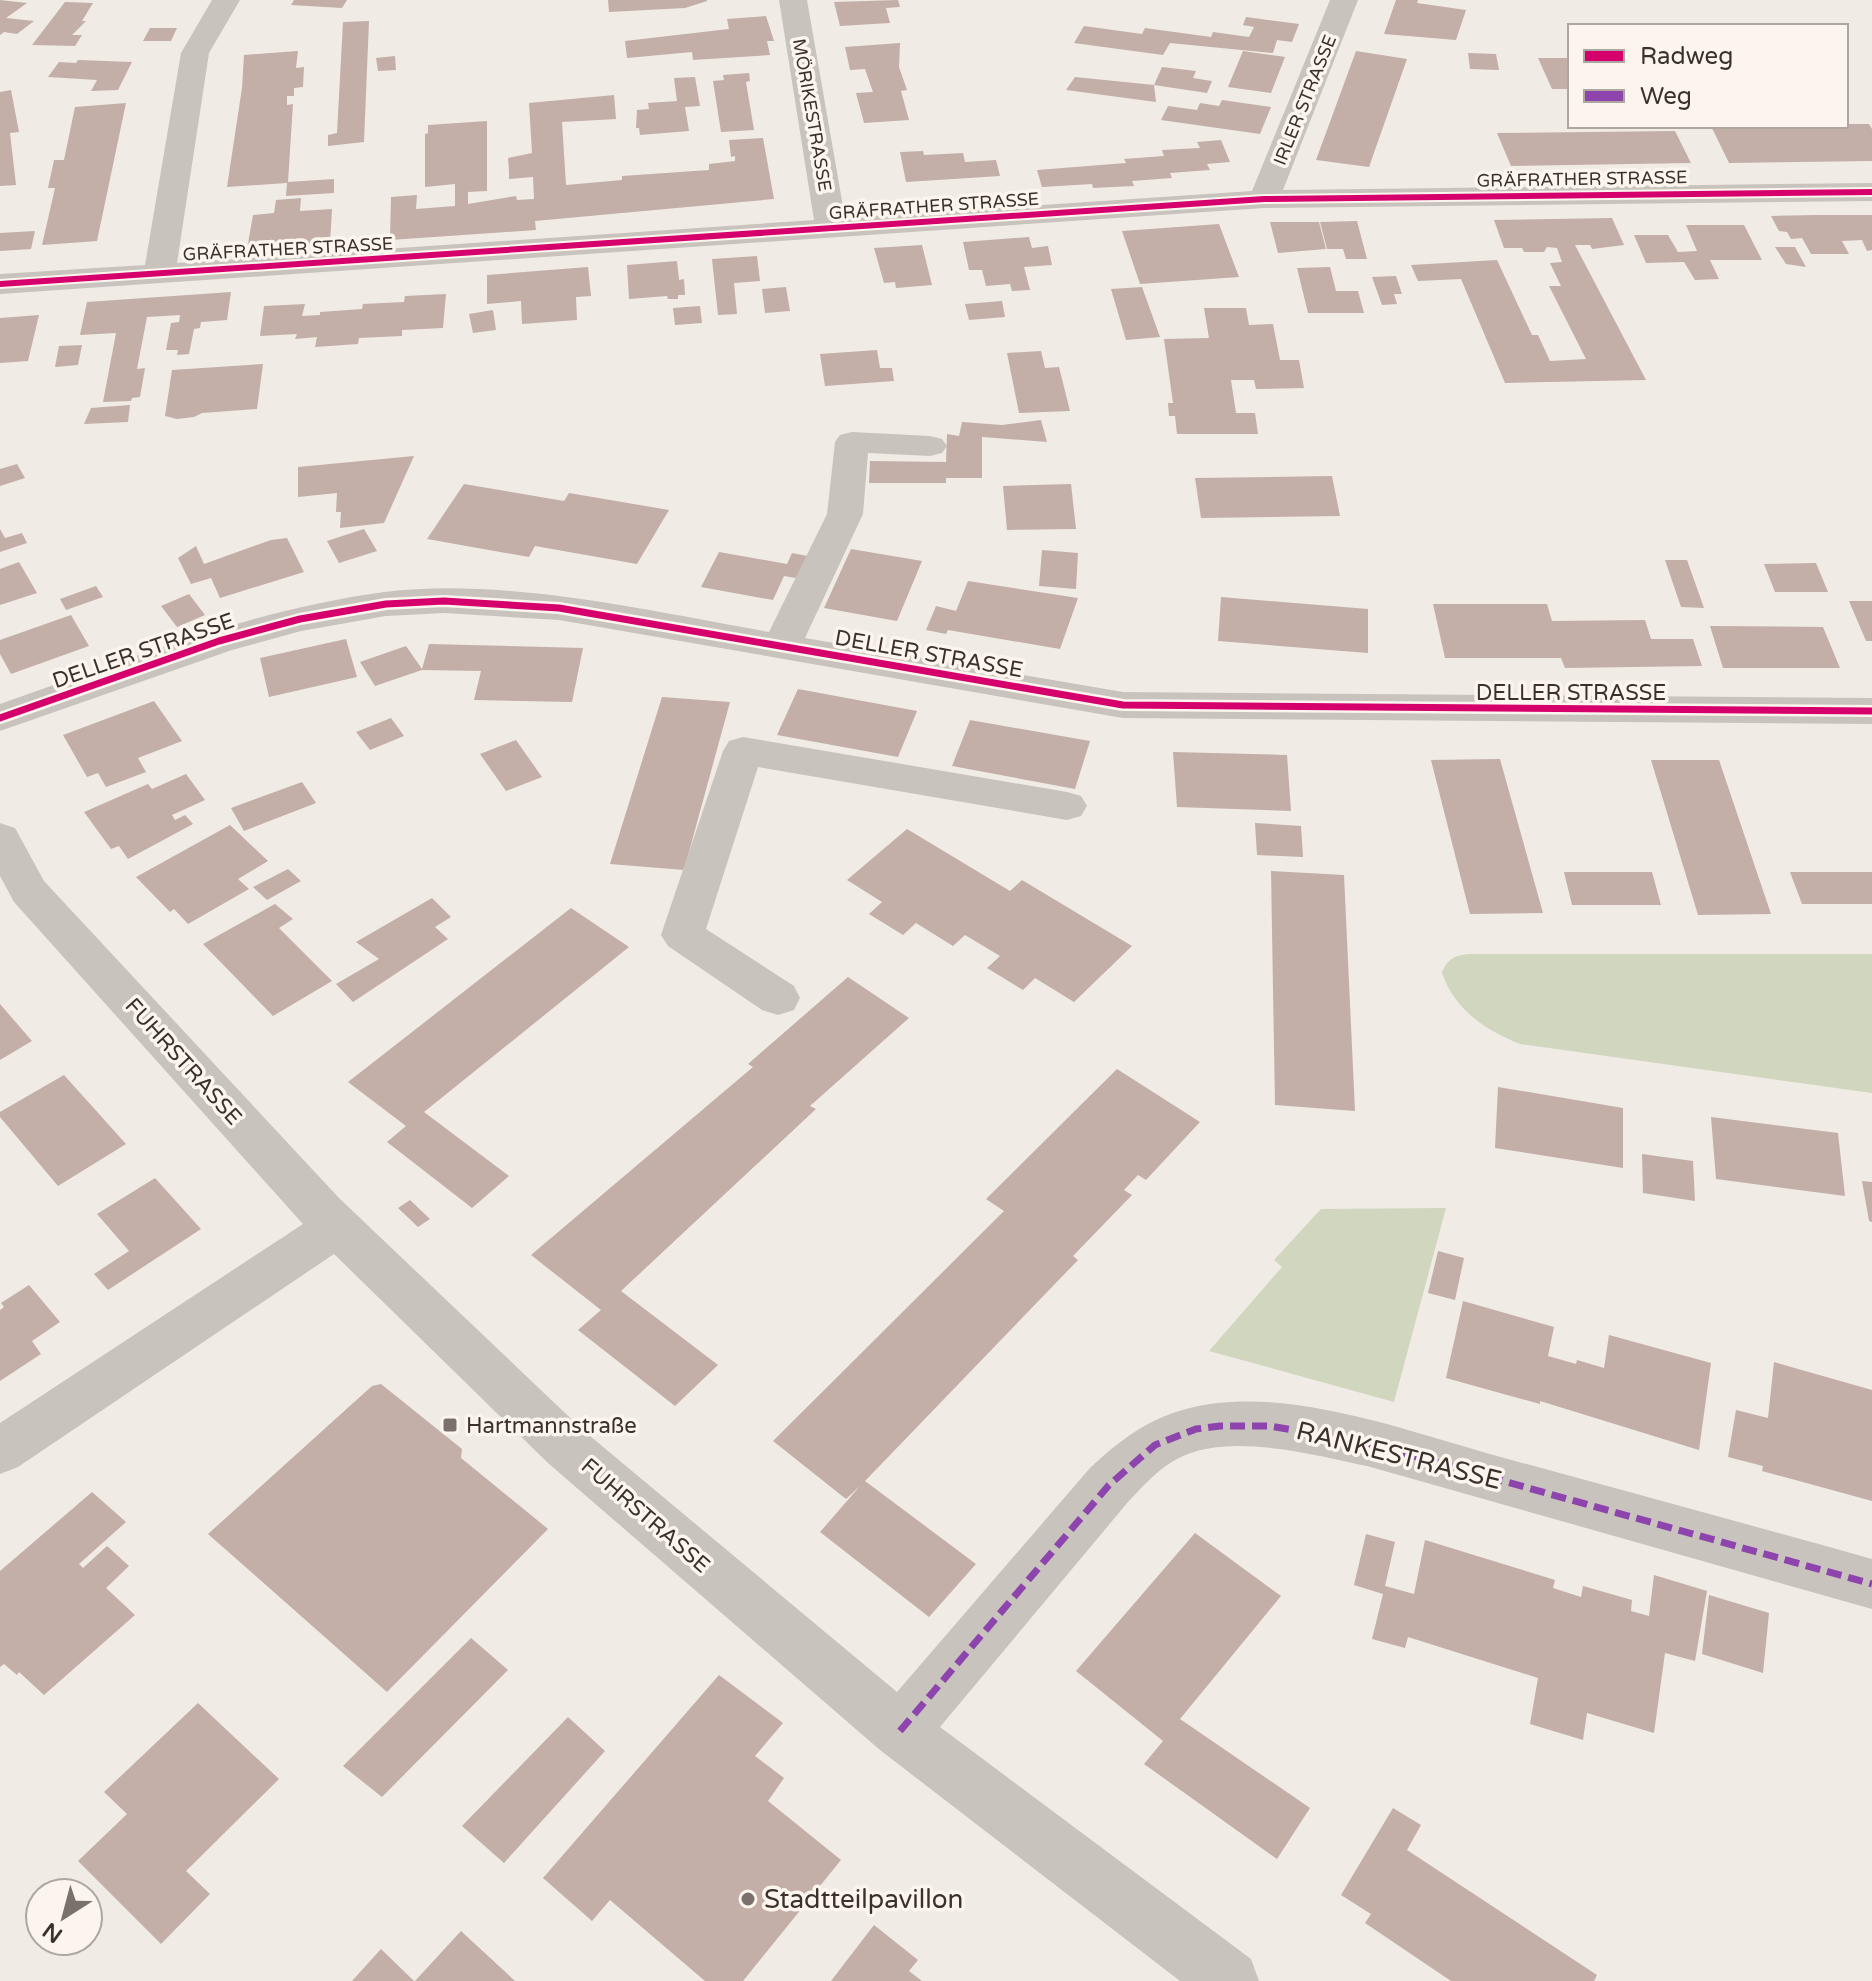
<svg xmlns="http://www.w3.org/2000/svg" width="1872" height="1981" viewBox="0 0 1872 1981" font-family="'Varela Round',sans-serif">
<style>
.green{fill:#d1d6bf}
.building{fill:#c3afa7}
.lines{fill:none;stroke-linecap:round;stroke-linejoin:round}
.minor{fill:#c9c3be;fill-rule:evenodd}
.quiet{stroke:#8e44ad;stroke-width:7;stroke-dasharray:15 7;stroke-linecap:butt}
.cycleway-far1-casing{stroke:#fbf5ee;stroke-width:10}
.cycleway-casing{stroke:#fbf5ee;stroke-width:12}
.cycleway-far1{stroke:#d6006c;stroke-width:6}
.cycleway{stroke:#d6006c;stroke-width:7}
.poi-dot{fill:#7a716c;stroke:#fbf5ee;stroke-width:3}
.labels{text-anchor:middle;stroke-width:7;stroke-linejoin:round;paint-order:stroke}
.far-street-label{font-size:18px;fill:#3b302b;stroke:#fbf5ee}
.street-label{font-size:22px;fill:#3b302b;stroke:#fbf5ee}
.poi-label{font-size:22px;fill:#3b302b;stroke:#fbf5ee;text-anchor:start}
.near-street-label{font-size:26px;fill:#3b302b;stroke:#fbf5ee}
.near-poi-label{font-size:26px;fill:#3b302b;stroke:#fbf5ee;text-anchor:start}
</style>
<rect width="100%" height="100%" fill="#f0ebe5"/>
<path class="green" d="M1470 954H1872V1093L1520 1044C1485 1030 1455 1010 1442 973 1447 959 1455 955 1470 954Z
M1446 1208 1394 1402 1209 1351 1282 1267 1274 1260 1321 1209Z"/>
<path class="building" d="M0 0 27 3 6 18 34 21 17 34 4 32 0 35Z
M294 0H347L342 8 291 5Z
M608 0H707V1L685 8 609 12Z
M898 0 900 7 886 8 890 23 840 26 834 2Z
M1396 0H1418L1417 3 1466 10 1456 40 1384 34Z
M65 2 93 3 82 21H86L72 35H82L75 46 32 45Z
M766 16 774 41H767L770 55 693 60 692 52 627 58 625 41 729 29 727 19Z
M1246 17 1299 24 1292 42 1277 40 1273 53 1170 43 1163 55 1074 43 1084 26 1142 34 1145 28 1211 37 1213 32 1249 37 1254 27 1243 25Z
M369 21 364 142 328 146V135L337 133 343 22Z
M150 28H177L171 41H143Z
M900 43 899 67 907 90 901 91 909 120 864 123 856 93 873 92 865 69 850 70 845 47Z
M298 51 296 68 304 67 303 87 294 88V96H287V105L293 104 288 182 334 179V193L286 196 287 183 227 187 242 88 244 55Z
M1243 51 1285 57 1271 93 1228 87Z
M1356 51 1407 59 1369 167 1316 160Z
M1468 53 1496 54 1499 70 1470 69Z
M395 56 396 70 378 71 376 58Z
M1538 58H1570V89H1552Z
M78 60 132 62 118 90 91 91 97 80 48 77 59 62 76 63Z
M1162 67 1196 71 1193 78 1212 81 1207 93 1154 85Z
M749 73 750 81 746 82 754 130 721 132 713 81 724 80 723 75Z
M695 77 700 106 685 107 689 131 640 135 639 128H636L637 110 649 109 648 103 677 101 674 78Z
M1075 77 1154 85 1156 102 1066 90Z
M11 90 19 132 10 133 16 185 0 186V92Z
M614 95 616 119 562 122 566 185 622 180V176L709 170V164L735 161V156L731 157 729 140 763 138 774 199 535 221 536 230 390 240 391 197 417 195 416 209 455 206V184L425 187V134L428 133V125L487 121V191L468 192V204L516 196 517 200 534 199 533 177 509 179V171L508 158 532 153 529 103Z
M1222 100 1271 107 1260 134 1161 120 1168 106 1197 110 1200 103 1219 106Z
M126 103 97 241 42 245 55 188H48L54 160H64L75 107Z
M1846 124H1869L1872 129V161L1729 163 1711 126 1843 127Z
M1675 131 1691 163 1511 166 1497 133Z
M1221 140 1230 162 1207 164 1210 170 1170 173 1172 178 1132 181 1134 186 1093 188 1092 184 1042 187 1037 170 1126 163 1124 159 1164 156 1162 150 1200 148 1197 142Z
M923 151 924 155 963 153 965 162 996 160 1000 176 906 182 900 152Z
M301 198 300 211 332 209 330 244 247 249 253 215 274 213 276 200Z
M1816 215H1872V250L1867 251 1862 240 1842 241 1849 254H1811L1802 238 1791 239 1787 232 1779 231 1771 216Z
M1612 218 1624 245 1592 249 1590 245H1575L1646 380 1505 383 1461 279 1418 281 1411 265 1497 260 1532 335H1538L1550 361 1586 359 1549 286H1561L1550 263 1562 262 1557 248 1547 247 1544 252H1524L1522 248H1504L1494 220Z
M1357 221 1367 259H1346L1343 249H1327L1320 222Z
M1270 222H1319L1326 249 1278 253Z
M1219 224 1239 277 1140 284 1122 231Z
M1686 225H1744L1762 260H1710L1719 279 1695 280 1684 262 1646 263 1634 235H1668L1678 252 1697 251Z
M35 231 31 249 0 251V233Z
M1029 237 1032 248 1048 246 1052 265 1024 267 1030 290 1012 291 1010 284 986 286 982 270H969L963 242Z
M922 245 932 285 896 288 895 282 884 283 874 248Z
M1775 247H1795L1806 267 1786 264Z
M757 256 760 281 734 283 737 314 718 315 712 259Z
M677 261 679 280 684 279 685 295H678V299H668L667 296 629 299 627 265Z
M588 267 591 296 576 297 577 320 522 324 521 301 487 304V275Z
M1330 267 1336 291H1358L1364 313H1308L1297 268Z
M1396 276 1402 294H1394L1397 304 1382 305 1372 277Z
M786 287 790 311 765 313 762 289Z
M1142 287 1160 337 1126 340 1111 289Z
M231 292 227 320 201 322 200 328 194 329 189 354 177 355 178 350H166L171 323 179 322 180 315 147 317 137 369 145 368 140 397 132 398 131 401 103 402 116 333 80 335 87 302Z
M446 294 443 328 402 330V336L359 338 358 344 315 347 317 337 295 339 297 334 260 336 264 306 305 304 302 316 320 315V312L362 309 363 304 404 302 405 296Z
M1002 301 1005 317 969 320 965 304Z
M700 306 702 323 675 325 673 308Z
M1204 308H1246L1249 325 1273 324 1280 360H1299L1304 388 1256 389 1254 380H1231L1236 413H1255L1258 434H1177L1175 416H1169L1168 403H1173L1164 339 1209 338Z
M493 310 496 330 473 333 469 314Z
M39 315 28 361 0 363V318Z
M82 345 78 365 55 367 59 346Z
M877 350 880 368H892L894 381 825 386 820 354Z
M1041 351 1045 368 1059 367 1070 411 1019 413 1007 353Z
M263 364 257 409 202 413 194 417 177 419 165 416 172 370Z
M130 405 128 422 84 424 91 408Z
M1041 420 1047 442 982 437V478H946V483H869L870 461 946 462 947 434 959 436 962 422 1002 425Z
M414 456 384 523 340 528 341 512H336L337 493 298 497V467Z
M17 464 25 478 0 486V469Z
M1332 476 1340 516 1201 518 1195 478Z
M464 484 564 501 569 493 669 510 637 564 535 546 529 557 427 539Z
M1071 484 1076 529 1007 530 1003 486Z
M0 529 5 538 22 533 27 543 0 552Z
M364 529 377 551 339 563 327 541Z
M287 538 304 572 220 598 211 578 191 584 178 558 196 546 204 564 271 540Z
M851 549 922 561 897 621 824 608Z
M1042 550 1078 553 1076 589 1039 586Z
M719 552 787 564 792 553 818 558 807 580 784 576 773 600 701 587Z
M1665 560H1687L1704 608 1681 607Z
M19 562 37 593 0 605V569Z
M1816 563 1828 592H1775L1764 564Z
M968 581 1078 598 1060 649 948 630 946 634 926 630 936 606 956 611Z
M96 586 103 597 66 610 60 599Z
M189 594 205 615 177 627 161 606Z
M1221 597 1368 609V653L1218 641Z
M1849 601H1872V641H1866Z
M1433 604H1547L1552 621 1645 620 1651 639H1693L1702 666 1565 668 1561 658H1445Z
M71 615 89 646 11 674 0 654V640Z
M1710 626 1823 627 1840 668H1723Z
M346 639 357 677 269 697 260 658Z
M429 644 583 648 572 702 474 700 481 671 422 670 375 686 360 662 406 646 422 669Z
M798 689 917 711 898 757 777 735Z
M662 697 730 702 684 870 610 864Z
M154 701 182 741 138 758 146 772 106 787 98 773 87 777 63 735Z
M391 718 404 736 370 750 356 732Z
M970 720 1090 741 1075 789 952 766Z
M516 740 542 777 506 791 480 754Z
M1173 752 1287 755 1291 811 1177 807Z
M1500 759 1543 913 1470 914 1431 760Z
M1651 760H1719L1771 914 1698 915Z
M186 774 205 800 172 815 175 820 185 815 193 824 128 859 119 846 111 849 84 812 148 784 152 789Z
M302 782 316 803 244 831 231 808Z
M1255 823 1301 826 1303 857 1257 855Z
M230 825 268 861 238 879 249 889 188 924 174 909 170 912 136 877Z
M907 829 1010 891 1022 880 1132 946 1074 1002 1035 978 1023 990 987 968 1000 956 965 935 953 946 916 923 903 935 869 914 882 902 847 880Z
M288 869 301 881 267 900 253 887Z
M1271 871 1344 875 1355 1111 1275 1105Z
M1564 872H1652L1661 905H1572Z
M1790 872H1872V904H1802Z
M432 898 451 917 435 927 448 939 353 1002 336 984 379 959 356 942Z
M275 904 293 919 279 928 332 981 273 1016 203 944Z
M571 908 629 947 424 1112 509 1176 472 1208 387 1142 406 1126 348 1082Z
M848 977 909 1018 810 1106 816 1109 621 1291 718 1365 675 1406 578 1330 601 1310 531 1255 753 1067 748 1064Z
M0 1004 32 1041 0 1060Z
M1117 1069 1200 1122 1146 1180 1138 1175 1124 1190 1132 1195 1073 1256 1078 1260 865 1481 976 1564 929 1617 820 1532 860 1486 846 1499 773 1441 1004 1211 986 1199Z
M64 1075 126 1144 58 1186 0 1117V1112Z
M1498 1087 1623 1108V1168L1495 1148Z
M1711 1117 1838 1133 1845 1196 1716 1179Z
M1642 1154 1693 1161 1695 1201 1643 1193Z
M155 1178 201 1229 108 1290 94 1274 129 1251 97 1214Z
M1862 1181 1872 1182V1222L1869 1221Z
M410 1200 430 1219 418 1227 398 1208Z
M1438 1251 1464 1258 1455 1300 1428 1293Z
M29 1285 60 1322 32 1341 41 1354 0 1381V1310L4 1307 1 1303Z
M1463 1301 1554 1327 1548 1356 1576 1364 1577 1360 1604 1368 1609 1335 1711 1363 1699 1450 1540 1401V1404L1446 1378Z
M1774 1362 1872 1390V1501L1762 1471 1763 1466 1728 1457 1736 1410 1768 1418Z
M381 1384 462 1449 461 1458 548 1529 387 1692 208 1534 372 1386Z
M92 1492 126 1522 79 1564 83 1568 107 1546 129 1566 106 1588 135 1615 44 1695 19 1672 17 1675 4 1664 0 1667V1571Z
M1195 1533 1281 1596 1180 1719 1310 1808 1277 1859 1144 1764 1163 1741 1076 1671Z
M1366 1534 1395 1542 1385 1586 1414 1594 1425 1540 1555 1580 1553 1588 1581 1597 1583 1586 1632 1600 1631 1611 1649 1616 1654 1575 1707 1591 1695 1661 1665 1653 1654 1733 1587 1713 1583 1740 1530 1724 1538 1678 1408 1637 1405 1648 1372 1639 1383 1594 1354 1585Z
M1709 1595 1769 1613 1763 1673 1702 1654Z
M471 1638 508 1670 382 1797 343 1766Z
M719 1675 783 1723 755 1756 784 1778 768 1801 841 1860 743 1981H705L610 1900 592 1921 543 1878Z
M198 1703 279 1779 186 1871 210 1894 161 1944 78 1861 127 1814 104 1792Z
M568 1717 605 1751 504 1863 462 1826Z
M1393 1808 1421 1825 1407 1850 1597 1975 1594 1981H1451L1365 1923 1371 1914 1341 1895Z
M874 1925 918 1960 909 1971 922 1981H831Z
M461 1931 515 1981H415Z
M381 1949 414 1981H352Z"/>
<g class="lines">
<path class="minor" d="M212 0H240L209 53 177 263 814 220 779 0H807L845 218 1252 191 1330 0H1358L1283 190 1872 183V201L1264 208 0 294V274L145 265 181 53Z
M852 432 930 436 942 439 947 446 942 453 930 456 868 453 863 514 805 638 1123 692 1872 698V724L1123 718 559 620 444 613 386 616 301 631 232 650 0 731V704C126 660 251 610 384 592 505 577 650 611 769 632L827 514 835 442 840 435Z
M743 737 1067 792 1081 796 1087 806 1081 816 1067 820 758 767 706 929 794 986 800 998 794 1010 778 1015 762 1010 668 946 661 935 723 751 729 741Z
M0 823 15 828 44 881 339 1198 584 1431 897 1692 1090 1468C1130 1431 1161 1410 1217 1403 1306 1393 1411 1432 1497 1456 1622 1490 1747 1524 1872 1559V1609L1367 1466C1315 1455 1229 1432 1179 1458 1159 1468 1143 1486 1128 1502L940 1727 1251 1959 1259 1981H1180L880 1750 548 1463 334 1254 18 1467 0 1474V1423L303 1224 14 902 0 876Z"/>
<path class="quiet" d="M900 1731 1109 1485 1155 1445 1196 1429 1220 1426H1270L1367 1443 1872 1584"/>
<defs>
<path id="cycleway-far1" d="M0 284 1264 199 1872 192"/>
<path id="cycleway" d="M0 718 219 641 300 619 386 604 444 601 559 608 1123 705 1872 711"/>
</defs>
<use href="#cycleway-far1" class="cycleway-far1-casing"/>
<use href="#cycleway" class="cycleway-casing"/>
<use href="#cycleway-far1" class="cycleway-far1"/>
<use href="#cycleway" class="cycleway"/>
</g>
<g class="poi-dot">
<rect x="442" y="1417" width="16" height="16" rx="4"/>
<circle cx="748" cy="1899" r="8"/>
</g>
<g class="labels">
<g class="far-street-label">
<text transform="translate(1305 100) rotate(-68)" y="6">IRLER STRASSE</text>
<text transform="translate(812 115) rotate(80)" y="6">MÖRIKESTRASSE</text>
<text transform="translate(1582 179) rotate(-1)" y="6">GRÄFRATHER STRASSE</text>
<text transform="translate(934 206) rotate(-4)" y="6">GRÄFRATHER STRASSE</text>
<text transform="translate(288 249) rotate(-3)" y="6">GRÄFRATHER STRASSE</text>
</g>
<g class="street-label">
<text transform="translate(143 650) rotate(-19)" y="8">DELLER STRASSE</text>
<text transform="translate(929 653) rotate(10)" y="8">DELLER STRASSE</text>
<text x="1571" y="700">DELLER STRASSE</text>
<text transform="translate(184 1061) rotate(48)" y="8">FUHRSTRASSE</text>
<text transform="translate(646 1515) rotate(41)" y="8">FUHRSTRASSE</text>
</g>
<g class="poi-label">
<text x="466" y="1433">Hartmannstraße</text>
</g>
<g class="near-street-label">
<text transform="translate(1399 1455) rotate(14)" y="9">RANKESTRASSE</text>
</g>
<g class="near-poi-label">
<text x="764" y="1908">Stadtteilpavillon</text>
</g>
</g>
<rect x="1568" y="24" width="280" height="104" fill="#fbf5ee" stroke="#aea6a0" stroke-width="2"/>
<rect x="1584" y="50" width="40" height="12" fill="#d6006c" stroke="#aea6a0" stroke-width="2"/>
<text x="1640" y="64" font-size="24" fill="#3b302b">Radweg</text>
<rect x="1584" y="90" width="40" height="12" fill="#8e44ad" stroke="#aea6a0" stroke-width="2"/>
<text x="1640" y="104" font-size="24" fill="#3b302b">Weg</text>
<g transform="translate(64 1917) rotate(216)"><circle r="38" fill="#fbf5ee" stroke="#aea6a0" stroke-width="2"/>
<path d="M0-6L14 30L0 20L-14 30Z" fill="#7a716c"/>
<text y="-12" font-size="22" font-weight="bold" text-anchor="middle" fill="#3b302b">N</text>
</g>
</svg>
